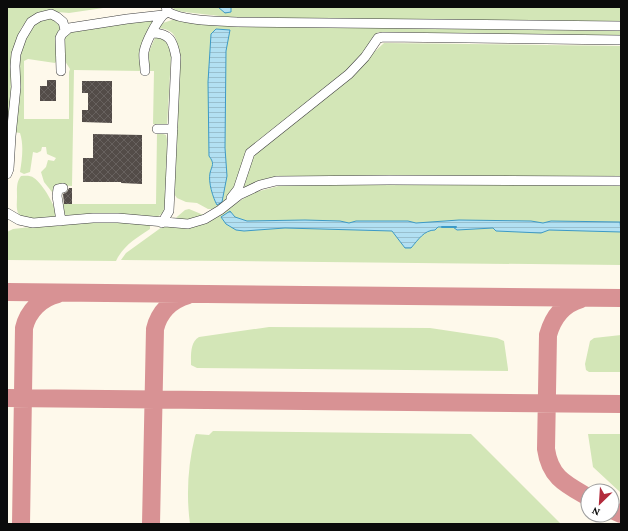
<svg xmlns="http://www.w3.org/2000/svg" width="628" height="531" viewBox="0 0 628 531" font-family="'Crimson Pro',serif">
<style>
.grass{fill:#d3e6b7}
.water{fill:url(#water-rules);stroke:#3d9ac6}
.lines{fill:none;stroke-linecap:round;stroke-linejoin:round}
.stream{stroke:#3d9ac6;stroke-width:2}
.taxiway{stroke:#d89294;stroke-width:18}
.building{fill:url(#building-cross-hatch)}
.minor-casing{stroke:#3e3e3e;stroke-width:10}
.minor{stroke:#fff;stroke-width:9}
</style>
<defs>
<pattern id="water-rules" width="6" height="5" patternUnits="userSpaceOnUse"><rect width="6" height="5" fill="#b2e0f2"/><path d="M0 2.5h6" fill="none" stroke="#98bfce"/></pattern>
<pattern id="building-cross-hatch" width="8" height="8" patternUnits="userSpaceOnUse"><rect width="8" height="8" fill="#534c48"/><path d="M0 0l8 8M0 8l8-8" fill="none" stroke="#67615e"/></pattern>
</defs>
<rect width="100%" height="100%" fill="#fef9eb"/>
<path class="grass" d="M7 7H110L69 13 46 11 30 19 21 28 15 48 12 68 7 167Z
M172 7H621V23L228 17 176 11Z
M54 18 62 26 57 60 55 63 28 59 24 61V119H69V72L70 69 63 58 64 39 67 34 73 31 153 19 149 32 142 71 74 70 72 186C63 185 58 185 52 192L44 182 41 172 46 167 48 160 54 161 56 158 47 154 46 147H42L41 151 37 153 33 152 30 172 24 174 20 172C22 160 24 145 20 133L14 132 19 47 35 20Z
M175 19 267 26 621 31V36L378 32 363 57 334 82 247 153 238 184 227 201 216 209H208L197 203 186 202 177 198 174 194 179 56C177 39 177 30 158 28L163 23Z
M162 37 170 44 171 57 167 126 153 124 154 71H149C146 56 149 51 155 38Z
M384 43 621 46V179L293 178 241 193 251 157 371 55Z
M157 132 166 135 167 140 166 206 163 213 157 217H63L61 204H156Z
M21 176C25 176 30 175 34 178 43 184 56 207 57 217 48 218 22 222 18 213 16 208 17 202 17 197 17 190 16 182 21 176Z
M290 183 621 185V265L121 260 126 253 162 227 217 216 252 193Z
M189 209 206 216 193 222H171L185 210Z
M113 221 148 223 150 226V229C136 238 123 246 116 261L7 260V232L13 229 48 225Z
M269 327 430 328 497 338 504 341 508 369V371L197 368 191 365C191 355 190 342 199 337Z
M621 335V372H589L586 370 585 364 590 341 594 338Z
M213 431 471 434 561 524H190C186 494 188 465 195 436L196 434 209 435Z
M588 434H621V493L593 467Z"/>
<path class="water" d="M218 7H231V12L225 13Z
M216 29 230 30 226 51 225 148 227 176 222 202 217 205C213 198 208 182 210 173 212 165 215 164 209 156L208 82 211 34Z
M230 211 235 217 247 221 305 220 340 221 349 223 356 221H408L416 223 459 220 531 221 543 223 551 221 620 222 621 232 549 230 541 233 496 231 493 228 457 230 453 227H438L435 230C424 230 418 240 411 248H405L392 231 285 228 244 231 236 230 226 224 221 217Z"/>
<g class="lines">
<path class="stream" d="M442 227H456"/>
<path class="taxiway" d="M7 292 621 298
M581 299C563 304 553 317 548 335L546 449C550 477 565 484 588 497
M7 398 621 404
M612 510 621 514
M21 524 24 328C28 311 41 298 58 294
M151 524 155 329C159 312 171 300 188 295"/>
</g>
<path class="building" d="M47 80H56V101H40V86H47Z
M82 81H112V123L82 122V110H88V93H82Z
M93 134 142 135V184L121 183V182H83V158H93Z
M69 188H72V204H64L63 194 67 192Z"/>
<g class="lines">
<defs>
<path id="minor" d="M166 7 168 12C183 21 219 21 237 22L621 26
M152 33C170 33 173 41 176 57L169 211 162 223
M61 71 60 38 62 34 69 28 127 19 163 15 168 12
M145 71C145 64 143 58 144 52 146 41 156 23 163 15
M157 129H173
M7 174 9 169 11 136 16 87 15 66 16 54 22 37 31 22 39 17 51 14 57 17 63 22 65 30
M231 198 238 189 250 153 349 74 365 57 378 38 383 37 621 40
M7 213 19 220 33 223 93 218H118L188 224 205 219 220 210 239 195 260 185 276 181 389 180 621 181
M61 221 57 196 58 189 63 188"/>
</defs>
<use href="#minor" class="minor-casing"/>
<use href="#minor" class="minor"/>
</g>
<rect width="628" height="531" fill="none" stroke="#0b0b0b" stroke-width="16"/>
<g transform="translate(600 503) rotate(205)"><circle r="19" fill="#ffffff" stroke="#9d9d9d"/>
<path d="M0-3L7 15L0 10L-7 15Z" fill="#b32b3c"/>
<text y="-6" font-size="11" font-weight="bold" text-anchor="middle" fill="#0b0b0b">N</text>
</g>
</svg>
